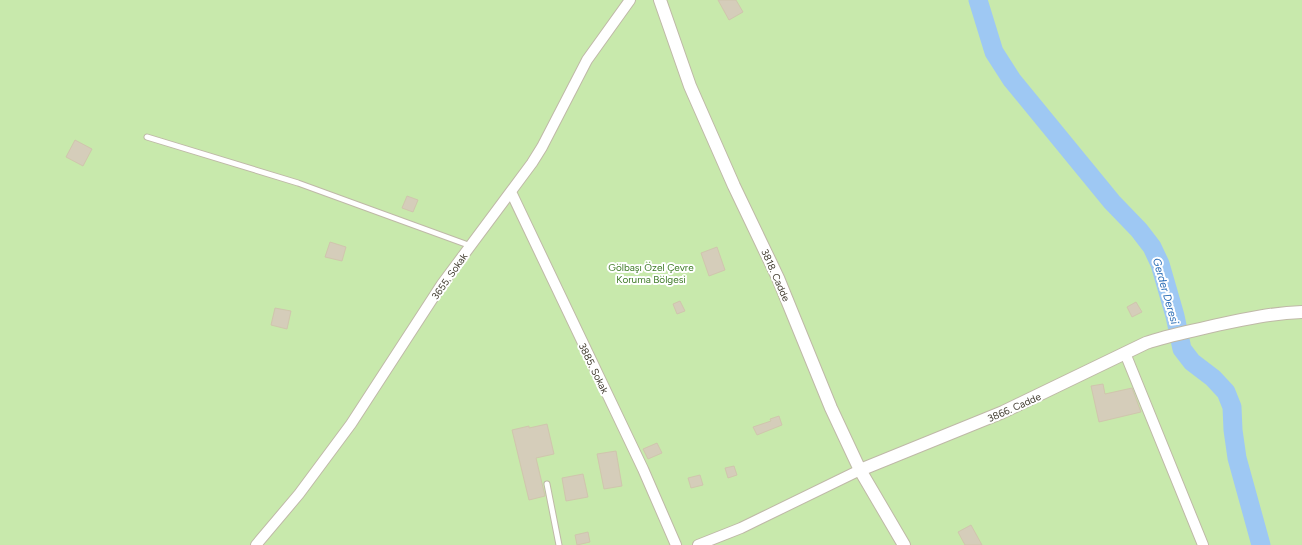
<svg xmlns="http://www.w3.org/2000/svg" width="1302" height="545" viewBox="0 0 1302 545" font-family="Figtree,sans-serif">
<style>
.green{fill:#c8e9ac}
.lines{fill:none;stroke-linecap:round;stroke-linejoin:round}
.river{stroke:#9ec8f3;stroke-width:19}
.building{fill:#d5cdba;stroke:#d0c6ad}
.service-casing{stroke:#bfb9a7;stroke-width:7}
.minor-casing{stroke:#bfb9a7;stroke-width:12}
.tertiary-casing{stroke:#bfb9a7;stroke-width:14}
.service{stroke:#fff;stroke-width:5}
.minor{stroke:#fff;stroke-width:10}
.tertiary{stroke:#fff;stroke-width:12}
.labels{text-anchor:middle;stroke-width:4;stroke-linejoin:round;paint-order:stroke}
.park-label{font-size:10px;fill:#3d7a26;stroke:#fff}
.street-label{font-size:10px;fill:#464134;stroke:#fff}
.water-label{font-size:11px;font-style:italic;fill:#2a6db5;stroke:#fff}
</style>
<rect width="100%" height="100%" fill="#f3f0e5"/>
<path class="green" d="M0 0H1302V545H0Z"/>
<g class="lines">
<path class="river" d="M978 0 994 52 1012 80 1112 202 1139 230 1152 247 1160 264 1175 316 1182 349 1192 362 1213 378 1226 392 1232 407 1233 430 1237 458 1261 545"/>
</g>
<path class="building" d="M718 0H736L743 12 729 20Z
M75 140 92 149 83 166 66 157Z
M407 196 418 200 413 212 402 208Z
M330 242 346 247 342 261 325 257Z
M717 247 725 270 709 276 701 253Z
M680 301 685 311 677 314 673 304Z
M1136 302 1142 312 1132 317 1127 307Z
M275 308 291 311 287 329 271 325Z
M1103 384 1105 394 1132 388 1141 412 1099 422 1091 386Z
M779 416 782 425 757 435 753 427 771 421 770 419Z
M547 424 554 454 536 458 545 496 529 500 512 430 529 426V428Z
M657 443 662 453 648 459 643 449Z
M616 451 622 486 604 489 597 454Z
M734 466 737 475 728 478 725 468Z
M583 474 588 497 566 501 562 478Z
M700 475 703 485 691 488 688 478Z
M971 525 982 545H965L958 532Z
M588 532 590 542 577 545 575 535Z"/>
<g class="lines">
<defs>
<path id="service" d="M147 137 298 183 471 246
M547 484 559 545"/>
<path id="minor" d="M511 192 643 469 676 545
M1125 353 1203 545
M256 545 299 494 351 424 442 284 532 163 542 147 587 60 630 0
M698 545 741 528 860 470"/>
<path id="tertiary" d="M660 0 690 86 734 186 778 278 831 408 860 470 904 545
M860 470 1003 412 1146 343C1169 335 1193 331 1217 325 1245 319 1273 313 1302 312"/>
</defs>
<use href="#service" class="service-casing"/>
<use href="#minor" class="minor-casing"/>
<use href="#tertiary" class="tertiary-casing"/>
<use href="#service" class="service"/>
<use href="#minor" class="minor"/>
<use href="#tertiary" class="tertiary"/>
</g>
<g class="labels">
<g class="park-label">
<text x="651" y="271">Gölbaşı Özel Çevre<tspan x="651" dy="12">Koruma Bölgesi</tspan></text>
</g>
<g class="street-label">
<text transform="translate(776 275) rotate(66)" y="4">3818. Cadde</text>
<text transform="translate(449 276) rotate(-55)" y="4">3655. Sokak</text>
<text transform="translate(594 368) rotate(64)" y="4">3885. Sokak</text>
<text transform="translate(1014 407) rotate(-24)" y="4">3866. Cadde</text>
</g>
<g class="water-label">
<text transform="translate(1166 291) rotate(74)" y="4">Gerder Deresi</text>
</g>
</g>
</svg>
